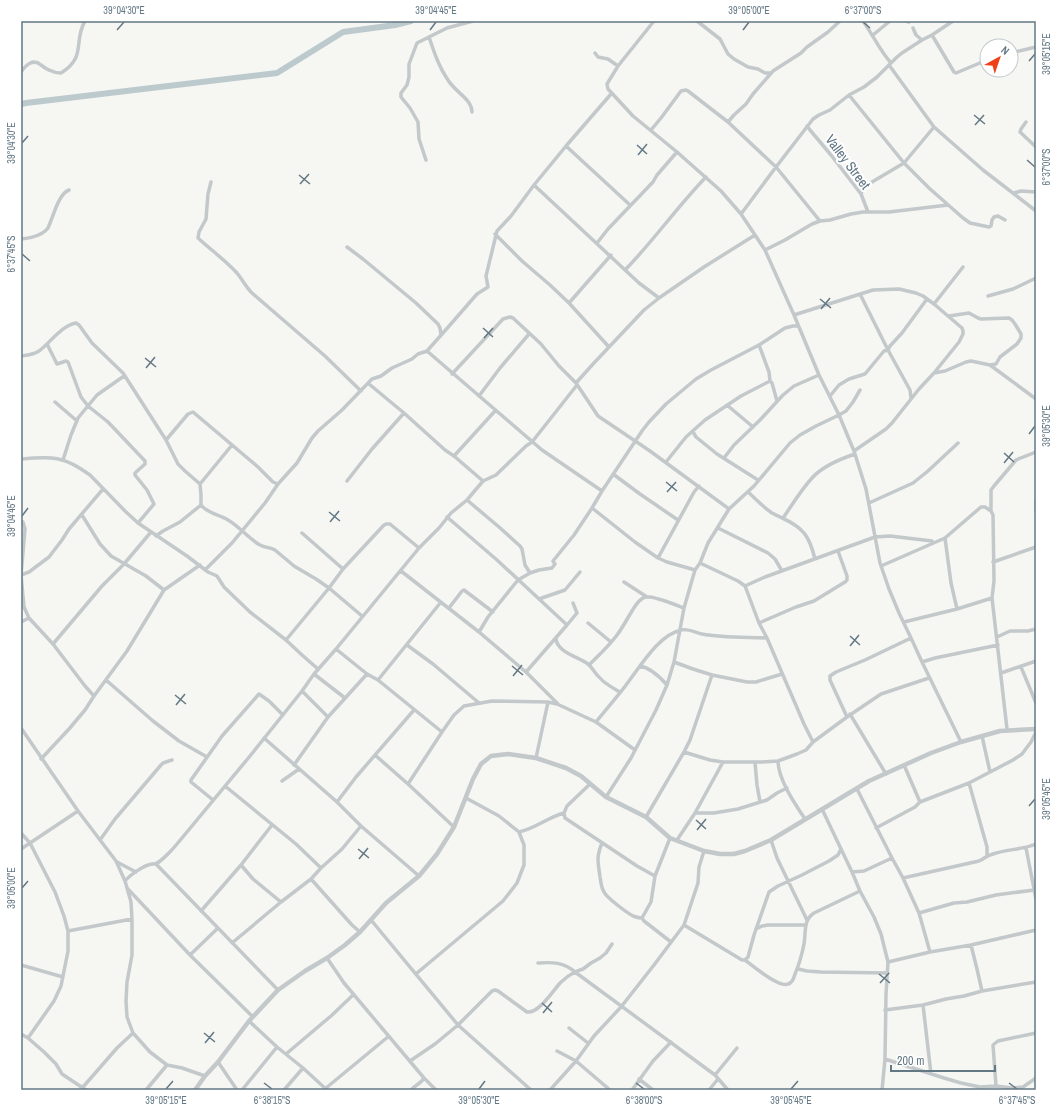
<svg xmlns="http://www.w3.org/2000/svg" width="1057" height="1111" viewBox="0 0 1057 1111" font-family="'Archivo Narrow',sans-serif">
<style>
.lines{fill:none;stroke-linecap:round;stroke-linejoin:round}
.river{stroke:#bcc9cd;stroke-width:6}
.minor{stroke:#c3c8ca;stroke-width:3.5}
.tertiary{stroke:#c3c8ca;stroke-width:4.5}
.ticks{fill:none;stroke:#637885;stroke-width:1.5}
.labels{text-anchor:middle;stroke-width:4;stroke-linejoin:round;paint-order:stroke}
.street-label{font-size:14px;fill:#637885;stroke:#fff}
.neatline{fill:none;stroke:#637885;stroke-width:1.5}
.ticks-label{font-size:10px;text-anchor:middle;fill:#637885}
</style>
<rect width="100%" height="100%" fill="#f6f6f2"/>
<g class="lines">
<path class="river" d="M21 104 26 103 277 73 343 32 395 25 411 21"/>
<path class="minor" d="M654 21 618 66 607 84 608 89 633 116 677 152 721 191 741 214 765 250 794 315 819 375 839 415 854 451 866 489 880 563 889 589 899 613 911 638 922 662 961 742
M697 21 720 39 728 54 734 59 748 67 758 69 765 73H771
M863 21C873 35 880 51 891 63
M906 21 909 22
M913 28 916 35 922 40
M873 35 890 21
M932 35 954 72 956 73 987 60
M429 37C434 52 439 67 448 80 455 92 472 99 472 112
M595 53 598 57 608 59 618 66
M1011 53 1036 47
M889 65 934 127 983 170 1036 211
M21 72C26 65 33 58 41 65 44 67 46 69 49 70 53 72 57 73 61 73 87 57 73 41 85 21
M849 95 904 163 929 188 963 218 970 223 989 227 991 226 992 220 994 217 998 216 1005 220
M728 122 734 115 746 104 753 94 773 71 801 53 807 47 828 32 840 21
M1026 122 1021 129 1020 132 1036 147
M807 126 810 130 831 155 861 194 868 212
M651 130 661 118 681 91 686 90 688 91 728 122 776 167 820 221
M566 146 630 205
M426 160 419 139 418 122 410 108 401 97V93L407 85 409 77V64L417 43 447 28 473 21
M211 182 208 194 206 219 199 232 198 238C211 250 225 260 237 273 242 279 246 287 252 293L325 356 361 391
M534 185 639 283 659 298
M1014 193 1021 191 1036 192
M861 194 864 187 867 185 904 163 934 127
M741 214 776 167 813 119 819 115 830 110 849 95 864 87 877 77 897 57 902 53 922 40 932 35 953 21
M495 234 522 261 550 285 569 303
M21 239C31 238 42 236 48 228 53 218 58 194 69 190
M597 243 608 229 653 182 657 175 677 152
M347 247 363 259 416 303 438 324 440 328 441 335
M765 250 785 240 812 224 820 221 830 220 851 214 863 212H889L948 205
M626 269C654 240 678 206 706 177
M988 296 1013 289 1036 278
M934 304 963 267
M794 315 873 290 899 289 916 293 923 296 934 304 962 328 963 331V334L959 342 934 373 919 389 892 423 886 429 854 451
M949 316 969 313 978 318 981 319 1009 318 1012 320 1015 324 1021 334V338L1017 344 1000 357 996 364 990 365
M47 344 57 364 66 361 68 362 81 397 88 406 108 422 145 461V464L135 473V475L147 490 154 504 138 523
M759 345 769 372 770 381
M609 347 569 303 611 255
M427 351 542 450 602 491
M21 356C27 355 33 355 39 351 50 343 62 325 76 323L79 325 92 343 123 373 166 440 178 464 185 471 200 484 201 495V505C208 514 219 514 228 520 240 527 249 539 260 545 265 548 270 547 275 550L294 566 316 579 329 588 362 616
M934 373 945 371 966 362 971 361 990 365 1036 399
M452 374 503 319 510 317 513 318 541 344 559 366 576 383 598 416 650 451 729 509
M576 383 593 364 644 310 659 298 704 267 755 235
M369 384 404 413 445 450 454 456 483 481 496 475 526 446 532 442 577 385
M479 396 500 368 529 334
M830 396 839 385 849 379 865 374 884 351 888 350 860 294
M911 398 910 390 888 350 890 346 902 333 927 299
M55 402 77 421
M727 405 753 427
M693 432 696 437 717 454 758 480
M166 440 188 414 193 412 258 467 273 482 278 484
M454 456 495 411
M724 458 734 445 760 420 783 395 794 386 819 375
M21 459C52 456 64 456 90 475L125 511 138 523 187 556 208 572 217 576 224 587 250 612 286 640 302 655 318 669
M63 460 71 435 78 418 97 395 124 376
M666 462 686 437 705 420 741 396 770 381 772 383 777 401
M613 474 640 494 678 520
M347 481 372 449 404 413
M200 484 232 445
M748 492C756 499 763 507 772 513 783 519 796 523 804 533 810 540 813 551 815 559
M467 500 499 527 520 546 522 549 525 565 530 573
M1036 501V512
M869 503 913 483 928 471 958 443
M592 508 635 542 658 558 667 562 695 570
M991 511V490L994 486 1016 460 1036 452
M82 515 100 544 111 556 146 576 164 590
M447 517 497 560 567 625 526 672
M783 518C792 505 801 490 812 478 822 467 840 459 855 454
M21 521 23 522 25 529 21 575 24 607 29 618 53 644 85 686 94 696
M718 528 768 553 775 559 782 571
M302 533 343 569
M156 536 163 531 180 522 201 505
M945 538 951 583 957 609 992 598
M658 558 694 492 699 486
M993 562 1036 547
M700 563 738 581 745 586 759 623 767 638 804 724 813 742
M881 566 945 538 981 507H985L991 511 993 515 994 581 992 598 1007 729
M205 570 232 543 265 503 278 484 297 463 312 438 318 431 342 410 372 379 381 376 392 368 412 359 418 354 427 351 450 325 477 294 488 287 486 276 497 231 511 216 534 185 566 146 611 94
M401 571 479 632 526 672 558 704
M21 575 29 572 49 557 62 540 69 529 103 489
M624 582 647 597
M745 586 765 577 875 537 890 536 932 541
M539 599 565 590 580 572
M449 608 462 591 464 590 493 612
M21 622 29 618
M904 622 957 609
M588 623 611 642
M759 623 796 607 814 601 845 582 847 580V576L838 551
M567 625 577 613 573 603
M479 632 488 617 518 580 530 573 539 570 552 568 555 564 553 561 574 535 592 508 602 491 642 431 649 422 666 404 696 379 711 370 759 345 785 328 793 326H798
M997 637 1010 631H1028L1036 629
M556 638C556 652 579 657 588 664 593 668 595 674 600 678 605 684 613 688 620 692
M286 640 329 588 343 569 384 525 386 524H390L419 548
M53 644 102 586 124 564 151 532
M407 645 433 664 479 703
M336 649 367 674 378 680 442 732
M674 662 693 669 712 675 747 682H756L782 674
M922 662 935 658 998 645
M589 665C599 655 609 646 617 635 623 627 627 619 632 611 635 606 639 599 645 597 652 595 676 605 684 608
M640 666C651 668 660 677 667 685
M1021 667 1036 703
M1001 673 1036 661
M314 674 345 698
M106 680 153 721 179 741 207 757
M378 680 441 602
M302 691 328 717
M850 714 886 774
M847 717 830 680V676L836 672 865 660 911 638
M596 722C607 708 619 695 629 681 642 664 659 635 681 630 688 628 696 633 702 634 723 638 746 637 767 638
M21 728 78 811 116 861 125 881 131 902 132 919V955L127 982 126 1001 127 1017 133 1033 150 1052 167 1065 182 1068 205 1076
M982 736 990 772
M264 738 337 802 361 826 419 876
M684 752 710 760 723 762H762L778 761 797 754 806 750 813 742 847 717 881 694 929 678
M375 755 408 784 454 827
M536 758 548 702
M41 759 69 729 85 710 94 696 127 651 164 590 200 565
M778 761C778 779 795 804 805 819
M755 762 757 785 760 802
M294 765 328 717 367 674
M904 765 920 802
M282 781 299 769
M969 783 987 847V856
M408 784 442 732 454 715 464 706 492 701 548 702 557 704 596 722 635 750
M590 784 567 806 564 813 565 818 637 866 655 876
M225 786 296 844 321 868
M857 789 892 858 903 878 919 913 930 952
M606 797 631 758 656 710 667 685 674 662 684 608 695 570 700 563 708 543 729 509 754 486 790 443 800 435 816 426 839 415 846 411 853 402 860 390
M213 800 191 782V780L222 736 259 694 269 701 283 715
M337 802 356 777 414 710
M822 809 852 872 860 891 874 917 881 934 888 962 886 994 885 1059 882 1090
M695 813H714L738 809 767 800 777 793 787 788
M646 817 684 752 690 740 712 675
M876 828 915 807 920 802 969 783 1013 760 1022 754 1031 742 1036 732
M519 832C535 829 548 817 564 813
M21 833 30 843 55 892 64 916 68 931V951L61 986 54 1001 28 1038 44 1052 56 1064 62 1074 86 1090
M670 838 655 876 651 902 642 918 644 921 671 942
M100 840 115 819 161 765 163 763 172 760
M677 840 695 813 723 762
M771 840 777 858 807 920
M602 843C596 858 598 861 600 877 601 882 601 887 604 892 607 898 626 912 633 916 636 917 638 918 642 918
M1026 848 1036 899
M21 849 78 811
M117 862 136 872
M156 864 278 990
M241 865 253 879 281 902
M852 872 864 871 892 858
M903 878 979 861C984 859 987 855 993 854 1007 849 1022 850 1036 844
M311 879 352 925 360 932
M125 881C130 875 144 865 152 864 153 864 154 864 155 864 161 862 173 849 177 844L250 756 302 691 314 674 336 649 419 548 439 528 451 513 467 500 483 481
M127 888 190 955 253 1017
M201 911 241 865 272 825
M919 913 954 903 967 902 996 895 1034 890
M371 920 458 1025 531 1090
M684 925 742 960H745L748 957 754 935 769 892 778 886 802 875 829 861 838 855 841 849
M756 929 762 926 768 925H806
M68 931 132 919
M232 943 281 902 311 879 321 868 342 849 361 826
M971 945 977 969 982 991
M190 955 218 928
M327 958 344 983 424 1078 436 1090
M745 960C753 966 779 988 788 984 792 983 794 978 795 974 799 965 802 954 804 944 806 933 803 920 814 913L860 891
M888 962 930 952 971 945 1036 930
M538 963C552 962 564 962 575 972L583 969 591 963 600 958 606 953 612 944
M21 965 63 977
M798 969 807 971 821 972 888 973
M417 973 503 901 517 883 524 865V845L519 832 499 816 466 798
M923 1005 931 1074
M885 1010 923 1005 946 999 964 996 982 991 1036 982
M249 1021 277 1047 303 1068 327 1090
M569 1028 588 1043
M21 1034 28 1038
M557 1051 576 1061 610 1090
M286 1054 331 1016 353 995
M885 1059 944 1078 961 1083 980 1087 996 1086 1012 1088 1023 1087 1036 1078
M410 1061 435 1044 458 1025 492 991 495 990 498 991 527 1012C538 1014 553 991 560 983 564 979 569 975 575 972L715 1075 728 1090
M218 1062 237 1090
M715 1075 737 1048
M639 1079 653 1090
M996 1086 993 1045 998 1041 1036 1033
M83 1087 117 1048 133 1033
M326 1088 389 1036
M146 1090 167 1065
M242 1090 277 1047
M284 1090 303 1068
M411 1090C415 1085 421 1084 424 1078
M550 1090 576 1061 594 1036 621 1007 654 965 684 925 698 883 699 867 704 851
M632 1090 653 1061 671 1042
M709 1090 718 1079"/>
<path class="tertiary" d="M195 1090 205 1076 218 1062 249 1021 278 990 305 971 327 958 345 945 360 932 386 903 419 876 437 854 454 827 473 779 481 764 491 756 508 754 536 758 566 768 581 776 606 797 646 817 670 838 704 851 720 854H734L745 851 771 840 869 781 931 753 961 742 1000 731 1036 729"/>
</g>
<path class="ticks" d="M863 22 870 28M117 30 124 22M430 30 436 22M743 30 749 22M1029 61 1035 54M974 115 985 124M975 125 984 115M22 143 28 136M637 145 647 154M638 155 647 144M1027 160 1035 167M299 175 310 184M300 184 309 174M22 254 30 261M820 299 831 308M821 309 830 298M483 328 493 337M484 338 493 328M145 358 156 367M146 368 155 357M1029 434 1035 426M1004 453 1014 462M1004 463 1013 452M666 482 677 491M667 492 676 482M329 512 340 521M22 516 28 508M330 522 339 511M850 636 860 645M850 646 859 635M512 666 523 675M513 676 522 665M175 695 186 704M176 705 185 694M1029 806 1035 799M696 820 706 829M697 830 706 819M358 849 369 858M359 859 368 848M22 888 28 881M879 974 890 983M880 983 889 973M542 1003 552 1012M543 1013 552 1002M204 1033 215 1042M205 1043 214 1032M264 1083 272 1089M636 1083 644 1089M1009 1083 1017 1089M166 1089 173 1081M479 1089 485 1081M791 1089 798 1081"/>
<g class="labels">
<g class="street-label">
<text transform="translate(848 162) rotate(53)" y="5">Valley Street</text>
</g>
</g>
<rect width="1057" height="1111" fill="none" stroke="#ffffff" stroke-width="44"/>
<g transform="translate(999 58) rotate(40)"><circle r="19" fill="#ffffff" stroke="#c1c9ce"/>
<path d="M0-3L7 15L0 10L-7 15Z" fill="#f04018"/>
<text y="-6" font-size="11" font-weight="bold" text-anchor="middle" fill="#637885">N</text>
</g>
<path d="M891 1065v6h104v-6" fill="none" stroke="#637885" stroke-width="2"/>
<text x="897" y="1065" font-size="12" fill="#637885" stroke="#ffffff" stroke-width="3" paint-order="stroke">200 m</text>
<rect x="22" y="22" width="1013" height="1067" class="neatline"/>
<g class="ticks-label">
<text x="124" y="14">39°04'30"E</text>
<text x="436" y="14">39°04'45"E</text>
<text x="749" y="14">39°05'00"E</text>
<text x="863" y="14">6°37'00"S</text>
<text transform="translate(1046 54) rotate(-90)" y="4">39°05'15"E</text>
<text transform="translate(11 143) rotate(-90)" y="4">39°04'30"E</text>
<text transform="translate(1046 167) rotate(-90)" y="4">6°37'00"S</text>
<text transform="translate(11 254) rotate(-90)" y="4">6°37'45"S</text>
<text transform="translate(1046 426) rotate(-90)" y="4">39°05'30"E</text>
<text transform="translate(11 516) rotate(-90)" y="4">39°04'45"E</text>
<text transform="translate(1046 799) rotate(-90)" y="4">39°05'45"E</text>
<text transform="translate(11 888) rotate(-90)" y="4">39°05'00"E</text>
<text x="166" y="1104">39°05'15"E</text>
<text x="272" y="1104">6°38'15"S</text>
<text x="479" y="1104">39°05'30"E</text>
<text x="644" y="1104">6°38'00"S</text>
<text x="791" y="1104">39°05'45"E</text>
<text x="1017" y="1104">6°37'45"S</text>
</g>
</svg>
